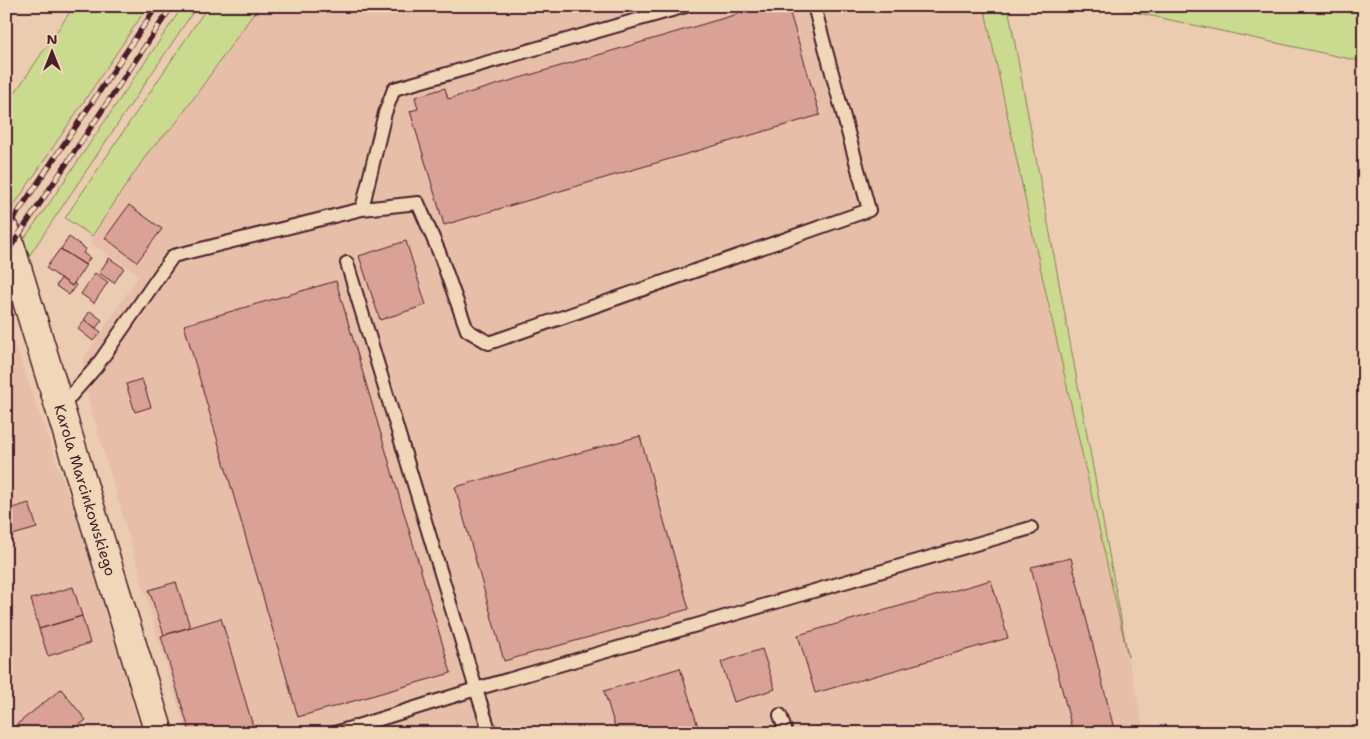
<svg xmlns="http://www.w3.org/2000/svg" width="1370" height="739" viewBox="0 0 1370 739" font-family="'Shantell Sans',sans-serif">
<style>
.built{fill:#e7bfa9}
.green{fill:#cada8f;stroke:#8a7c5d}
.building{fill:#daa196;stroke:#4a1f2b}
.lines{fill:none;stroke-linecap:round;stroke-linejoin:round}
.lane-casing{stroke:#4a1f2b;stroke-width:16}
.secondary-casing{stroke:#4a1f2b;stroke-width:31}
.lane{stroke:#f0d7b8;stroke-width:12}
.secondary{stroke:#f0d7b8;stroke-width:28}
.rail-casing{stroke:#4a1f2b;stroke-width:5.5}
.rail{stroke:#f0d7b8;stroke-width:4;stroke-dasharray:11;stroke-linecap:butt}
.labels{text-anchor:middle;stroke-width:4.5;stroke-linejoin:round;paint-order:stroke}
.street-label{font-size:15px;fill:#4a1f2b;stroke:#f0d7b8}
</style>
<rect width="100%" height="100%" fill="#ecccb1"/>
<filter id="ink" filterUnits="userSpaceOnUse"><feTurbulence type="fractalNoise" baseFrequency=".02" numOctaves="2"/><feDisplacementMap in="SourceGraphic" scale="10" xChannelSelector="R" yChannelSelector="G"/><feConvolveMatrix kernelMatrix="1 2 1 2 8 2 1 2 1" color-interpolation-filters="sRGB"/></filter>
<g filter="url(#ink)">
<path class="built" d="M259 6H984L1030 222 1145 733H186L87 395 83 360 139 275 89 242 149 151 176 123Z
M16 346 85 543 141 733H6V360Z"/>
<path class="green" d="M74 6H148L11 210 6 193V106Z
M183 6H197L27 259 21 243 48 205Z
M208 6H259L176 123 149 151 92 236 65 218Z
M984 6H1008L1128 657 1030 222Z
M1106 6H1364V62Z"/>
<path class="building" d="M765 6H788L820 115 444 225 410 111 418 109 415 97 445 88 448 99Z
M129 205 162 229 137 262 105 238Z
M69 237 86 249 83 253 90 258 85 265 61 249Z
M406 241 426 305 380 320 359 256Z
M60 249 86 265 72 286 46 268Z
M109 258 124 268 114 283 99 273Z
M95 273 108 282 94 303 81 294Z
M61 278 72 286 74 283 76 285 69 295 56 286Z
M336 281 451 673 298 717 184 325Z
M90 311 102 320 96 328 84 320Z
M85 320 101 332 93 341 78 329Z
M142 379 151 407 135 412 126 384Z
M640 436 689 609 504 661 455 487Z
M29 503 37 528 6 537V510Z
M1071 558 1115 733H1073L1031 567Z
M991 580 1008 638 815 693 798 635Z
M176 582 190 627 164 635 149 590Z
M73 587 82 616 39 629 31 599Z
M82 616 90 643 48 656 39 629Z
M221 618 255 733H190L161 636Z
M762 649 775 689 734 702 721 662Z
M680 668 700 733H617L604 691Z
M61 689 86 720 69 733H6Z"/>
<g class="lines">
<defs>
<path id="lane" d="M362 209 385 113 394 89 686 6
M60 408 96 367 173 256 362 209 418 203 439 252 467 330 489 343 869 210 814 6
M780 715 786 733
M335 733 476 689 347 263
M490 733 476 689 1031 528"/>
<g id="secondary">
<path id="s1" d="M6 232 159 733"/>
</g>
</defs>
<use href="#lane" class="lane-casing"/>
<use href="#secondary" class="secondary-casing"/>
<use href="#lane" class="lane"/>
<use href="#secondary" class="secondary"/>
<defs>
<path id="rail" d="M6 230 157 6
M6 254 172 6"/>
</defs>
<use href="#rail" class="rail-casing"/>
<use href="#rail" class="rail"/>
</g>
</g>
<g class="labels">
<g class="street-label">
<text dy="5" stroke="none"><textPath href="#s1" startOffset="270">Karola Marcinkowskiego</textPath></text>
</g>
</g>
<rect width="1370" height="739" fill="none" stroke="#f0d7b8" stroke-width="25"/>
<rect x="12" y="12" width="1345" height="714" fill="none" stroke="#4a1f2b" stroke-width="2" filter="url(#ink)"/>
<g transform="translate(52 52)" stroke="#f0d7b8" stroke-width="4" paint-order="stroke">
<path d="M0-4L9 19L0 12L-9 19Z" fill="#4a1f2b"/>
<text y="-8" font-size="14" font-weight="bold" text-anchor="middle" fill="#4a1f2b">N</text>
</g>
</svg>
